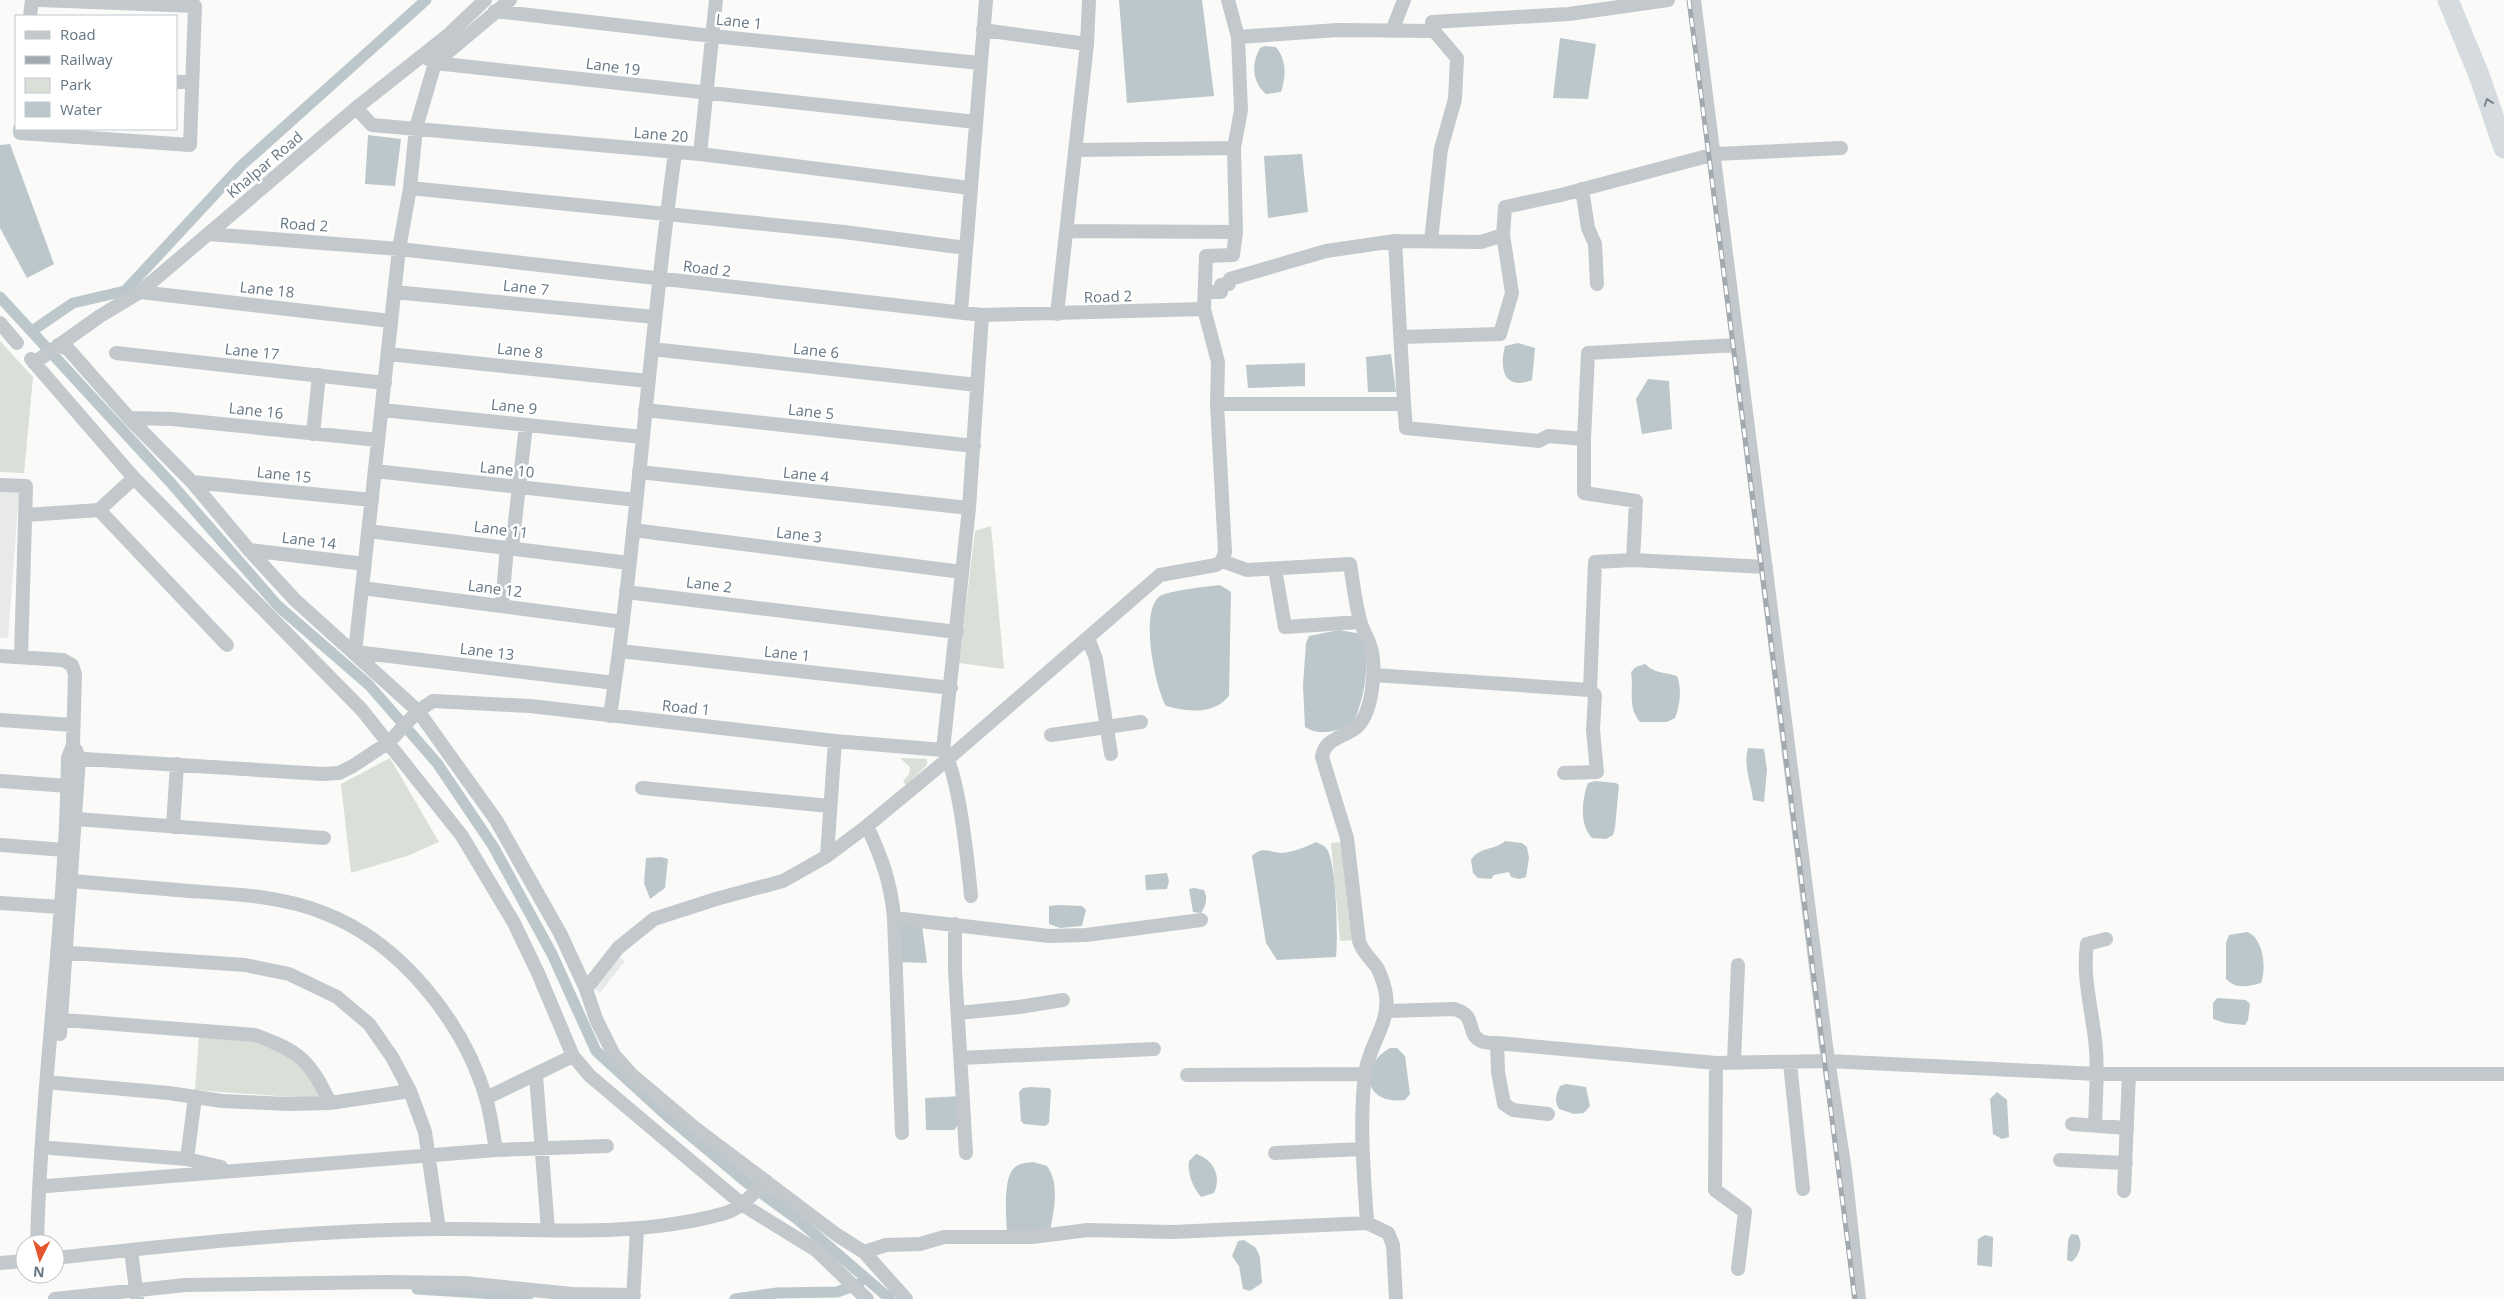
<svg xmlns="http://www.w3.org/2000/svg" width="2504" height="1299" viewBox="0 0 2504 1299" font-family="'Open Sans',sans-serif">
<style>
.built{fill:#e8e9e9}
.green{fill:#dadfd7}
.water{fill:#bbc7cb}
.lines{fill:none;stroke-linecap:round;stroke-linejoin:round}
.canal{stroke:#bbc7cb;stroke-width:11}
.minor{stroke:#c3c8cc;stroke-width:14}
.highway{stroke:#d6dbdf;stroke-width:21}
.rail-casing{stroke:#a2aab0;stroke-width:5}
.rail{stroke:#fff;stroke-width:3;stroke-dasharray:9;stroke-linecap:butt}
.oneway{stroke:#768591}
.labels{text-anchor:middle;stroke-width:5;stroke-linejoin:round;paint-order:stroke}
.street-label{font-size:15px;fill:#657683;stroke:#fff}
</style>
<rect width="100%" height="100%" fill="#fafaf8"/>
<path class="built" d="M0 492 19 493 8 638H0Z
M618 955 625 961 600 993 593 987Z"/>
<path class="green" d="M0 341 33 377 24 473 0 472Z
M991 526 1004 669 959 663 975 531Z
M390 758 439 842 407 856 351 873 341 784Z
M900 758 927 759V765L906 785 903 781 909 774 910 767Z
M1346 842 1358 940 1340 941 1331 843Z
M199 1035 249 1039 295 1059 317 1088 320 1099 195 1090Z"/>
<path class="water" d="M1119 0H1202L1214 96 1127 103Z
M1560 38 1596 44 1588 99 1553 98Z
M1265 46 1276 47C1287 61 1286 76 1281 92L1266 94C1252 82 1251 64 1260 48Z
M368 135 401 139 395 186 365 184Z
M10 144 54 264 27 278 0 228V145Z
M1302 154 1308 212 1268 218 1264 156Z
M1518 343 1535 348 1532 380C1504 391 1499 369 1505 346Z
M1391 354 1396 392H1368L1366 357Z
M1305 363V386L1248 388 1246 365Z
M1648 379 1669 381 1672 429 1642 434 1636 399Z
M1220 585 1231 592 1229 696C1213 715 1189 712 1166 706 1155 687 1139 610 1160 596 1168 591 1209 586 1220 585Z
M1339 630 1362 634C1371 663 1365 696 1353 724 1337 731 1320 737 1305 727L1303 685 1306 643 1309 636Z
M1645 664C1658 675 1662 671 1677 676 1682 689 1680 706 1675 718L1667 722H1640C1627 707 1634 690 1631 672L1636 667Z
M1748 748 1764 749 1767 770 1764 802 1753 800C1751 781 1743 767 1748 748Z
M1595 781 1616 783 1619 785 1615 828 1613 835 1606 839 1592 838C1579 825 1582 799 1588 783Z
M1505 841 1522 843 1527 847 1529 858 1526 877 1519 879 1511 877 1509 872 1494 875 1491 879 1478 878 1473 873 1471 860C1480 846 1494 851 1505 841Z
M1316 842C1319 844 1324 845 1326 848 1337 860 1338 940 1336 957L1277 960 1266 943 1252 856C1263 845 1271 853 1282 853 1293 852 1306 847 1316 842Z
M661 857 668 859 665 888 650 899 644 883 646 858Z
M1167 873 1169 881 1167 889 1146 890 1145 875Z
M1194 888 1204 890C1208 898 1206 906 1201 913L1193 912 1189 889Z
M1059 905 1082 906 1086 910 1082 926 1060 928 1049 924V906Z
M899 923 922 925 927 963 898 962Z
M2247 932C2263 937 2267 968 2261 983 2248 987 2236 989 2226 979V943L2229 935Z
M2217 998 2246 1000 2250 1004 2248 1020 2245 1025 2225 1023 2213 1019V1003Z
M1390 1048H1397L1405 1056 1410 1094 1405 1100C1362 1105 1359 1065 1390 1048Z
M1566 1084 1586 1087 1590 1106 1584 1113 1574 1114 1559 1109C1554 1101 1556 1094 1560 1086Z
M1030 1087 1049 1088 1051 1090 1049 1123 1045 1126 1024 1124 1021 1121 1019 1092 1023 1088Z
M1997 1092 2007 1100 2009 1137 2002 1139 1993 1134 1990 1099Z
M962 1096 958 1125 954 1130H926L925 1098Z
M1196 1154C1213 1159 1222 1176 1214 1193L1201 1197C1193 1188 1187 1173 1189 1161Z
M1033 1162 1047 1166C1060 1184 1054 1210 1050 1231H1007C1006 1216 1003 1178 1014 1168 1019 1163 1026 1163 1033 1162Z
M2071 1234 2078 1235C2083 1245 2080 1253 2072 1262L2067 1260 2068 1240Z
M1985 1235 1993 1237V1241L1992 1267 1977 1265 1978 1239Z
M1244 1240 1256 1248 1260 1257 1262 1283 1250 1291 1243 1289 1239 1266 1232 1256 1238 1241Z"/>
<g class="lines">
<path class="canal" d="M0 297 170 482 278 606 369 685 437 763 493 846 552 954 596 1051 667 1116 746 1182 797 1219 890 1299
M32 331 73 303 125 291 242 165 426 0
M417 1289 528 1296
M735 1299 777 1293 837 1292 859 1284"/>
<path class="minor" d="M1228 0 1238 37
M1694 0 1826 1046 1845 1171 1859 1299
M495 11 712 36 980 63
M30 16 32 0
M983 30 1087 44 1057 314
M1392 31 1404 0
M1087 44 1089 0
M428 59 435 63 976 122
M435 63 416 128 410 188 399 249 355 652 615 683
M435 63 510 0
M176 82H192
M356 108 372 125 700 154 970 188
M20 129V133L190 145 195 6 40 0
M1075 150 1234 148
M700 154 716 0
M410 188 844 232 966 248
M1582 189 1588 228 1595 244 1597 284
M1066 231 1236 232
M208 234 399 249 982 315 1204 309
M1431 241 1441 149 1455 99 1457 58 1434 31
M140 292 391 321
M394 292 655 317
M1205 292H1221V285L1229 284 1230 279 1326 251 1395 241
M961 312 986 0
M0 323 17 343
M1401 337 1500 334 1512 293 1503 235
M58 345 68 349 129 418 192 482 249 550 295 600 418 711 496 820 560 933 586 989 596 1019 614 1055 631 1074 695 1128 837 1235 864 1252 906 1299
M652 349 977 385
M116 353 385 383
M388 354 648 381
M31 359 134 478 362 710 462 836 514 923 538 973 573 1056 590 1076 743 1205 816 1250 867 1299
M34 363 100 316 140 292 356 108 447 36 485 0
M1217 404H1404L1395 241 1481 242 1503 235 1505 207 1561 195 1715 154 1841 148
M1404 404 1406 428 1539 441 1548 436 1584 439V493L1636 501 1633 560
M382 410 642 437
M645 410 974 446
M129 418 172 419 378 440
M313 434 319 375
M1584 439 1588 353 1737 345
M375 471 636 500
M639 472 969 508
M134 478 99 510 227 645
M192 482 372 500
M0 485 26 486 21 657
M26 515 99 510
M633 530 962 572
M368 531 629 563
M512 548 526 425
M249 550 365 564
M1222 561 1247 570 1350 564C1353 582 1355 602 1360 620 1362 629 1367 636 1370 645 1377 665 1373 710 1358 726 1345 738 1325 737 1322 757L1347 838 1359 941C1363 954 1372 959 1378 969 1381 976 1385 987 1386 995 1390 1024 1368 1046 1365 1074 1359 1123 1364 1174 1367 1223
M1275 569 1285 627 1360 622
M362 588 623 622
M626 592 957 632
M502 606 507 547
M1088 638 1096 659 1111 754
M620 651 951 688
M0 656 63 660 72 665 75 674 73 745 68 758C66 920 41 1082 37 1244
M1374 675 1590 690 1595 562 1633 560 1766 567
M610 716C638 529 649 340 675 153
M0 720 73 725
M1051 735 1141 722
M943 750 969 508 982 315
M68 758 323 774 339 773 353 766 389 742 418 711 433 701 530 706 835 741 943 750C959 774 968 864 971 896
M1564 773 1597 772 1593 730 1595 695 1590 690
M0 781 68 786
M642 788 830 806
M76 819 324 838
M867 826C882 858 891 883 894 918L902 1133
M173 827 177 764
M0 845 65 850
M827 856 835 741
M72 881C111 884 150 888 189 891 234 894 282 896 324 913 400 942 463 1021 486 1098 491 1115 493 1133 496 1150
M0 903 60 907
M894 918 1049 936 1086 935 1201 920
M955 924V970L966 1153
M57 952 245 965 289 974 337 997 369 1024 392 1057 410 1091 425 1132 439 1229
M586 989 618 948 654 919 716 899 783 881 827 856 867 826 949 758 1160 575 1216 565 1222 561 1225 552 1217 404 1218 362 1204 309 1206 256 1233 255 1236 232 1234 148 1241 110 1238 37 1338 30 1434 31 1432 22 1569 14 1668 0
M1387 1011 1454 1009C1478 1015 1465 1033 1481 1041 1485 1043 1492 1043 1497 1043L1716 1063 1828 1061 2097 1074H2504
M958 1013 1019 1007 1063 1000
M52 1019 255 1035C299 1051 310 1060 330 1103
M60 1034 79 758 76 750
M1497 1043 1498 1072 1504 1104 1513 1110 1548 1114
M961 1058 1154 1049
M1734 1062 1738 965
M1716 1063 1715 1190 1745 1212 1738 1269
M1790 1063 1803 1189
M1187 1075 1365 1074
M536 1076 548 1230
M56 1083 169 1093 222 1101 289 1104 330 1103 410 1091
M486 1098 573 1056
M2072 1124 2127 1128
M2095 1126C2096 1093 2099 1057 2093 1025 2089 997 2083 972 2087 944L2106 939
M51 1148 187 1159 221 1167
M1275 1153 1362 1149
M187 1159 195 1097
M2060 1160 2126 1163
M47 1186 496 1150 607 1146
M2124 1191 2129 1074
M131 1250 137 1298
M864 1252 886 1245 920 1244 944 1237H1032L1088 1230 1172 1232 1367 1223 1388 1233 1393 1245 1396 1299
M55 1258C183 1244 311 1230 440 1229 534 1228 630 1239 722 1214 742 1209 752 1194 766 1181
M0 1263 25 1261
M55 1299 185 1285 386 1282 465 1283 572 1294 634 1295
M633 1299 637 1230"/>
<path class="highway" d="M2448 0 2479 75 2504 148"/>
<defs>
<path id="rail" d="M1689 0 1855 1299"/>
</defs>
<use href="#rail" class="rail-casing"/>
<use href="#rail" class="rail"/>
</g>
<defs><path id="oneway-chevron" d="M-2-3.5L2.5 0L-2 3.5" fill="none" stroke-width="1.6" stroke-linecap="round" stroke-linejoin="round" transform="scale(1.25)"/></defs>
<use class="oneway" href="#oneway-chevron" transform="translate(2488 102) rotate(-109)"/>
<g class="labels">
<g class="street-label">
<text transform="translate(739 22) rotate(6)" y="5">Lane 1</text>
<text transform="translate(613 67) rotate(7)" y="5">Lane 19</text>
<text transform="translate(661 135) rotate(5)" y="5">Lane 20</text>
<text transform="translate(265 165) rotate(-40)" y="5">Khalpar Road</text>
<text transform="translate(304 225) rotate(4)" y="5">Road 2</text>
<text transform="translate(707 269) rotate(7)" y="5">Road 2</text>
<text transform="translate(526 288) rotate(6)" y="5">Lane 7</text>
<text transform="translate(267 290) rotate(6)" y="5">Lane 18</text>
<text transform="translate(1108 297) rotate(-2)" y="5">Road 2</text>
<text transform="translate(520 351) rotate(6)" y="5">Lane 8</text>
<text transform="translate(816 351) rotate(6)" y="5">Lane 6</text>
<text transform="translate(252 352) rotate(6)" y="5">Lane 17</text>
<text transform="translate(514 407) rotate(6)" y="5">Lane 9</text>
<text transform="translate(256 411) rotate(6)" y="5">Lane 16</text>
<text transform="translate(811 412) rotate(6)" y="5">Lane 5</text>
<text transform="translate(507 470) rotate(6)" y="5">Lane 10</text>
<text transform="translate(284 475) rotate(6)" y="5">Lane 15</text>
<text transform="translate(806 475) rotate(6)" y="5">Lane 4</text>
<text transform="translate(501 530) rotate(7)" y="5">Lane 11</text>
<text transform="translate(799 535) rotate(7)" y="5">Lane 3</text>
<text transform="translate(309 541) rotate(7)" y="5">Lane 14</text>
<text transform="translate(709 585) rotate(7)" y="5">Lane 2</text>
<text transform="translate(495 589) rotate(7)" y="5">Lane 12</text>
<text transform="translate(487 652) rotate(7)" y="5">Lane 13</text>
<text transform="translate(787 654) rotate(6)" y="5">Lane 1</text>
<text transform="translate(686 708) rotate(6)" y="5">Road 1</text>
</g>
</g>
<rect x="15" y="15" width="162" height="115" fill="#ffffff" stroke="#c1c8cd"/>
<rect x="25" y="31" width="25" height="8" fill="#c3c8cc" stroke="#c1c8cd"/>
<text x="60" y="40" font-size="15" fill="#657683">Road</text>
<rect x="25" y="56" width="25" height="8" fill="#a2aab0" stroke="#c1c8cd"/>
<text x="60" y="65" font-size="15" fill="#657683">Railway</text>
<rect x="25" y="78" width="25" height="15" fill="#dadfd7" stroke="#c1c8cd"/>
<text x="60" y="90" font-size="15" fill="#657683">Park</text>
<rect x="25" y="102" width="25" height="15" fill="#bbc7cb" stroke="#c1c8cd"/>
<text x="60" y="115" font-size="15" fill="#657683">Water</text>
<g transform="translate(40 1259) rotate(185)"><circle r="24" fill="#ffffff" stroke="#c1c8cd"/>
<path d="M0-4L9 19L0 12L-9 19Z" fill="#e4572e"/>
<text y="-8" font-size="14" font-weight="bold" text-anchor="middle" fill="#657683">N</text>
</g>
</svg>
